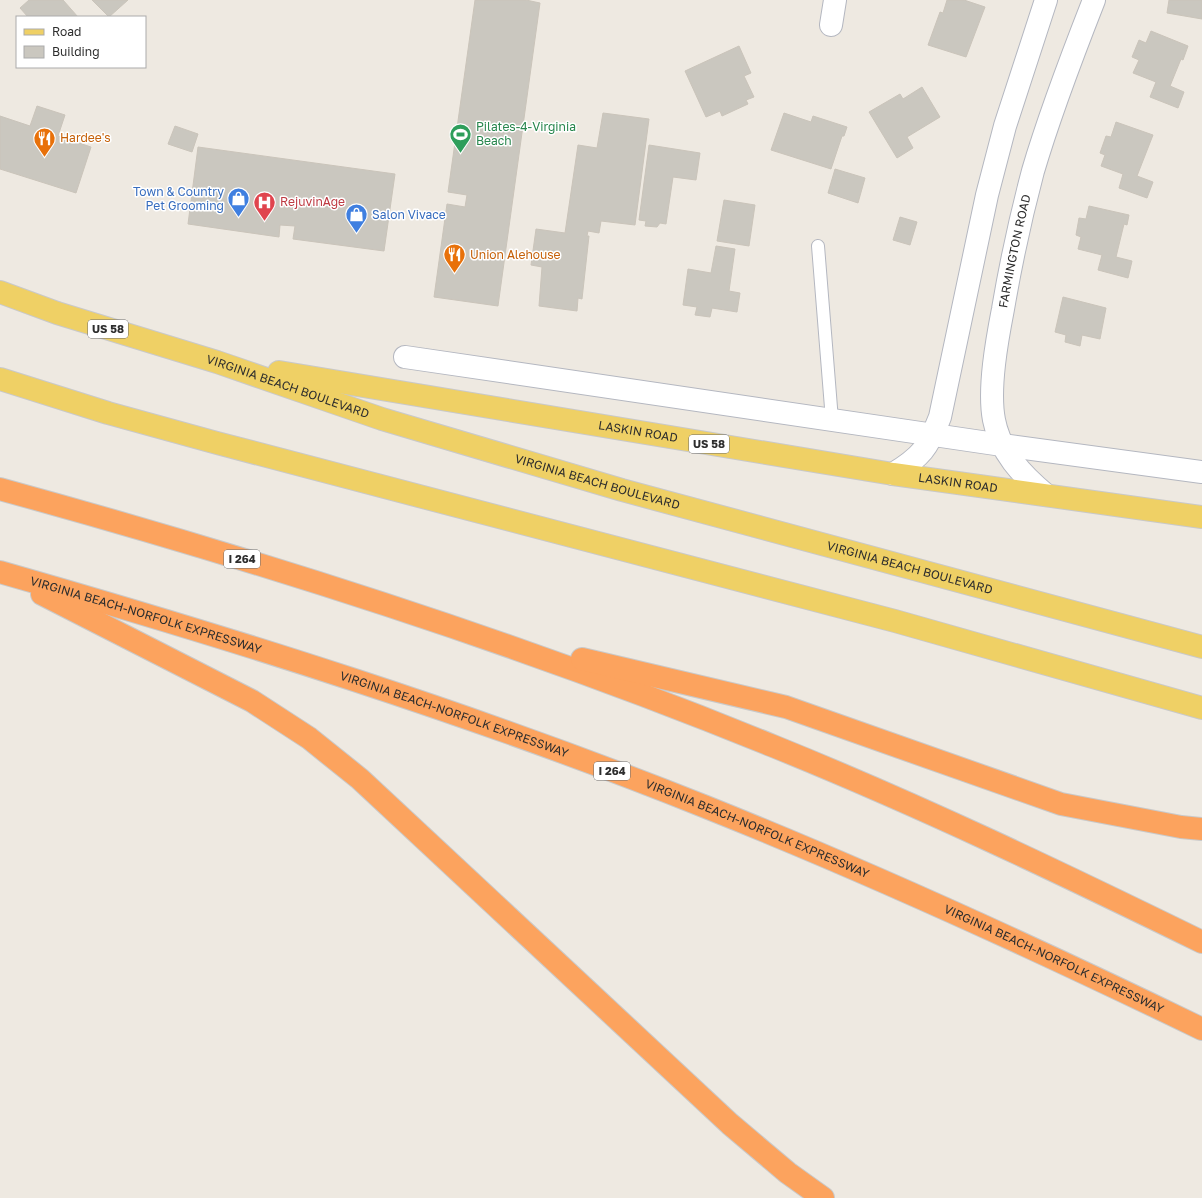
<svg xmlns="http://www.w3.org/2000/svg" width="1202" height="1198" viewBox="0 0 1202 1198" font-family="'Golos Text',sans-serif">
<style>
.building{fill:#cac7bf;stroke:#cac4ba}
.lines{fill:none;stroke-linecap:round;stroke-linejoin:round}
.lane-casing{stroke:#b4b7c0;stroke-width:14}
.street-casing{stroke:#b4b7c0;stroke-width:24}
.primary-casing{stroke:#c9c9c9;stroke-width:24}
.highway-casing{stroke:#c9c9c9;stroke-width:24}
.lane{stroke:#fff;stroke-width:12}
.street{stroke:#fff;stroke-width:22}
.primary{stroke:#efd065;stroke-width:22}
.highway{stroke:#fca35e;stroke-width:22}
.labels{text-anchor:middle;stroke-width:3;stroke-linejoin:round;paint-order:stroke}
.shield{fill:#fff;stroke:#6d6d6d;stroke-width:1}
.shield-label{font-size:11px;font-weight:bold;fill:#2e2e2e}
.leisure-label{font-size:12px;fill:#27864d;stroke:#fff;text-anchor:start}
.food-label{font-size:12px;fill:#c56008;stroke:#fff;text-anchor:start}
.shop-label{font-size:12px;fill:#366cbe;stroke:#fff;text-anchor:end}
.health-label{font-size:12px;fill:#be3a42;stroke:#fff;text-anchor:start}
.street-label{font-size:12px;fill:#2e2e2e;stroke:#fff}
</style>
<rect width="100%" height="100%" fill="#eee9e1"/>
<path class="building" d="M29 0H63L78 17H28L20 8Z
M92 0H128L109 17Z
M475 0H526L540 3 498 306 434 297 447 204 465 207 467 195 448 192Z
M947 0H964L985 7 966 57 928 45 940 12 943 13Z
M1169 0H1202V19L1167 13Z
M1151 31 1188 46 1183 60 1181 59 1170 86 1184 92 1178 108 1150 97 1156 82 1133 73 1139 60 1132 57 1139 40 1146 43Z
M739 46 751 73 744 76 754 97 746 100 748 104 722 116 720 111 706 117 685 71Z
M922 87 940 117 907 137 913 148 897 158 869 112 900 94 903 99Z
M37 106 65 115 58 136 91 147 76 193 0 169V116L30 126Z
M603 113 649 119 635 225 601 221 599 233 588 231 587 236H589L582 299 578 298 577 311 539 306 542 267 531 265 536 229 565 233 578 145 597 148Z
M784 113 811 122 813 116 847 127 844 136H842L831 169 771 150Z
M1116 122 1153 135 1137 176 1153 182 1147 198 1119 188 1123 174 1101 166 1105 155 1100 153 1106 136 1111 137Z
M175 126 198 134 192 152 168 144Z
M649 145 700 153 696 180 673 177 666 224 660 223 657 227 645 226 646 221 639 220Z
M198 147 395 174 384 251 293 239 295 226 280 225 279 237 188 224Z
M835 169 865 178 858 203 828 193Z
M724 200 755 205 749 246 717 241Z
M1089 206 1129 215 1127 225 1124 224 1116 257 1132 261 1128 278 1098 270 1102 255 1078 249 1081 237 1076 235 1079 218 1086 219Z
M900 217 917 222 910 245 893 240Z
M716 246 735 249 729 291 740 293 737 312 712 308 710 317 695 315 697 307 683 305 688 269 711 273Z
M1063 297 1106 308 1100 339 1082 335 1080 346 1065 342 1066 335 1055 332Z"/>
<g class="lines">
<defs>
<path id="lane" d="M818 246 832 420"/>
<g id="street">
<path d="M831 25 835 0"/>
<path d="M405 357 1002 445 1202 472"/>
<path d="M893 474C921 457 928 448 940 417L987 195 1005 126 1046 0"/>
<path id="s1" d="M1046 495C1022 475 1000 452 994 420 988 389 997 340 1003 309 1011 262 1021 216 1033 171 1050 113 1072 56 1094 0"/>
</g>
<g id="primary">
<path id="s2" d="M0 292 57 313 217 362 382 419 622 490 1202 647"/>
<path id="s3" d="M279 372 893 474 1202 517"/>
<path d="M0 379 108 413 217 443 895 621 1202 708"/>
</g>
<g id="highway">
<path d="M0 489C262 561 521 643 773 746 919 805 1061 873 1202 942"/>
<path id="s4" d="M0 572C238 640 476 715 706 807 874 874 1039 950 1202 1029"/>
<path d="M42 594 252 701 309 738 360 779 730 1124 788 1173 823 1198"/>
<path d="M582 659 786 707 1061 804 1181 827 1202 829"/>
</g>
</defs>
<use href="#lane" class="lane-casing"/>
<use href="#street" class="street-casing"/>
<use href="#primary" class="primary-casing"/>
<use href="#highway" class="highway-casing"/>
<use href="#lane" class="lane"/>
<use href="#street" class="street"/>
<use href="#primary" class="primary"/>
<use href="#highway" class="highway"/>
</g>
<defs>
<symbol id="stadium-pin" viewBox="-11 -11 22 30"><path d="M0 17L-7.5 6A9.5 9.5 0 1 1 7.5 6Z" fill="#2e9e5b" stroke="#fff"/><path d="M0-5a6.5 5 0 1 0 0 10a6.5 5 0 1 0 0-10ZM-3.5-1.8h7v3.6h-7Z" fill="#fff"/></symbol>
<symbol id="restaurant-pin" viewBox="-11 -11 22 30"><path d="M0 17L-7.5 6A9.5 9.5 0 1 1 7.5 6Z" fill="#e8710a" stroke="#fff"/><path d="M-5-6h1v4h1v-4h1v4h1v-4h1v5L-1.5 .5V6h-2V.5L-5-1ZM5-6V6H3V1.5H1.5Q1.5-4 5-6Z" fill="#fff"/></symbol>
<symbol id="shop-pin" viewBox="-11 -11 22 30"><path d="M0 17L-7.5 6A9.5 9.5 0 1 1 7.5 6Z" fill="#3f7fe0" stroke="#fff"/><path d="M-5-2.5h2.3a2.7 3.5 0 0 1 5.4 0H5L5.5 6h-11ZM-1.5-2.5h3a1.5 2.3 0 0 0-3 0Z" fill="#fff"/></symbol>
<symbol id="hospital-pin" viewBox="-11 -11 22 30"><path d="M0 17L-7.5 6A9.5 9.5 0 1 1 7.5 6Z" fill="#e0444e" stroke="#fff"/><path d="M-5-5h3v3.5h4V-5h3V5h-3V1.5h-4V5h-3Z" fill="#fff"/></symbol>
</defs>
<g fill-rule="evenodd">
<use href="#stadium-pin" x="448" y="122" width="25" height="34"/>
<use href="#restaurant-pin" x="32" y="126" width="25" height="34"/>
<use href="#shop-pin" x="226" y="186" width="25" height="34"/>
<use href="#hospital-pin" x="252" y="190" width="25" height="34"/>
<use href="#shop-pin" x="344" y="202" width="25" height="34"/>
<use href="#restaurant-pin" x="442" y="242" width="25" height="34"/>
</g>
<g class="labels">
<g class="shield">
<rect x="88" y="320" width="40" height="18" rx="3"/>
<rect x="689" y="435" width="40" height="18" rx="3"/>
<rect x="224" y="550" width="36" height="18" rx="3"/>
<rect x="594" y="762" width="36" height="18" rx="3"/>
</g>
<g class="shield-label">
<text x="108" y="333">US 58</text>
<text x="709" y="448">US 58</text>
<text x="242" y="563">I 264</text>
<text x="612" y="775">I 264</text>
</g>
<g class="leisure-label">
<text x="476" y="131">Pilates-4-Virginia<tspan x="476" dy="14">Beach</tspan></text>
</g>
<g class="food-label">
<text x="60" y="142">Hardee's</text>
<text x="470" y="259">Union Alehouse</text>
</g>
<g class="shop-label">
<text x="224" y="196">Town &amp; Country<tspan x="224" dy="14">Pet Grooming</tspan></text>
<text x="372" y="219" text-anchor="start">Salon Vivace</text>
</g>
<g class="health-label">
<text x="280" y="206">RejuvinAge</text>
</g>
<g class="street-label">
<text dy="4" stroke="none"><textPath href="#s1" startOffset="264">FARMINGTON ROAD</textPath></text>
<text dy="4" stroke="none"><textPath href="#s2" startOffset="303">VIRGINIA BEACH BOULEVARD</textPath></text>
<text dy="4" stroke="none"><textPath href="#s3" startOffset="364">LASKIN ROAD</textPath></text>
<text dy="4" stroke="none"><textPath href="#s2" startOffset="627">VIRGINIA BEACH BOULEVARD</textPath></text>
<text dy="4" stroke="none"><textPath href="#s3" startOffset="688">LASKIN ROAD</textPath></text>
<text dy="4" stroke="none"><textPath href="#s2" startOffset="951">VIRGINIA BEACH BOULEVARD</textPath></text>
<text dy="4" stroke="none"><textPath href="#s4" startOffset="152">VIRGINIA BEACH-NORFOLK EXPRESSWAY</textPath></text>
<text dy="4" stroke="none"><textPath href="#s4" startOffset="476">VIRGINIA BEACH-NORFOLK EXPRESSWAY</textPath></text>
<text dy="4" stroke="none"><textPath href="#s4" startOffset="800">VIRGINIA BEACH-NORFOLK EXPRESSWAY</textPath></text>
<text dy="4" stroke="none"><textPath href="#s4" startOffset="1124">VIRGINIA BEACH-NORFOLK EXPRESSWAY</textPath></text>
</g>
</g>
<rect x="16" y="16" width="130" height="52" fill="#ffffff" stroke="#ababab"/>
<rect x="24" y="29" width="20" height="6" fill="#efd065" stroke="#ababab"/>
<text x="52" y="36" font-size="12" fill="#2e2e2e">Road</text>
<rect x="24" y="46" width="20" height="12" fill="#cac7bf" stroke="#ababab"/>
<text x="52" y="56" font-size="12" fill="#2e2e2e">Building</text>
</svg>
